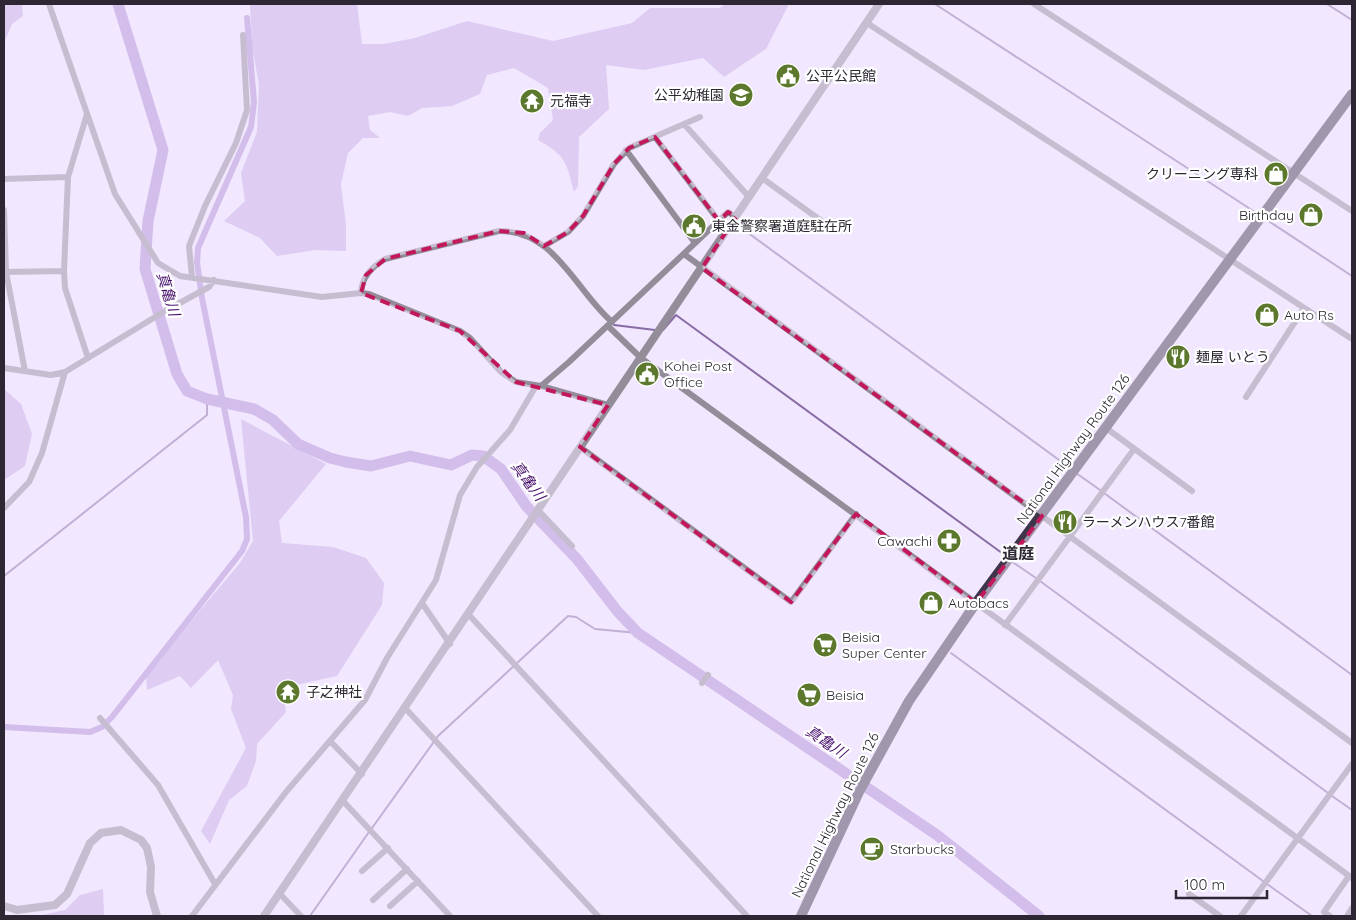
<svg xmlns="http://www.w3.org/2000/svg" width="1356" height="920" viewBox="0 0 1356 920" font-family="Quicksand,'Noto Sans JP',sans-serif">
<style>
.green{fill:#c7aae6}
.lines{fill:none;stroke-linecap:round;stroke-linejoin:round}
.stream{stroke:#886ca5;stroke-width:2}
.canal{stroke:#b08ad6;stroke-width:6}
.river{stroke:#b08ad6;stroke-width:11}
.minor{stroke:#938d99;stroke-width:6}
.tertiary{stroke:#938d99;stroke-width:8}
.trunk{stroke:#3f354a;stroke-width:10}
.marked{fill:none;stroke:#c2185b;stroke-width:4;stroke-dasharray:10 6;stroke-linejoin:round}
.labels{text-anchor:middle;stroke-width:4.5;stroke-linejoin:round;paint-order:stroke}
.poi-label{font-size:14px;fill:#2c2732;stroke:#fff;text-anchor:start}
.street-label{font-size:14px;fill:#2c2732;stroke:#fff}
.water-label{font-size:15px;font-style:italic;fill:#48126d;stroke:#fff}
.quarter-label{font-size:16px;font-weight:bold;fill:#2c2732;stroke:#fff}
</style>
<rect width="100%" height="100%" fill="#f1e7fe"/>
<path class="green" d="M4 4H22L23 16 12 24 4 43Z
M250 4H357L362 44H384L415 38 467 21 553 41 632 23 650 8H720L725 4H789L766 49 724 77 703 58 644 70 606 65 609 109 579 137 578 186 574 192C566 161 566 156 538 140L540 133 553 120 548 88 514 68 487 75 480 94 452 106 422 108 408 116 390 112 368 116 370 130 380 138H363L348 153 341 184 346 226V251L316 250 277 256 260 238 224 221 245 201 241 173 257 132 259 84 252 47Z
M4 389 21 404 32 434 25 466 4 480Z
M241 419 326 464 279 521 282 543 333 547 366 558 384 583 382 605 337 676 282 688 286 712 257 744 256 761 247 786 229 800 210 844 201 831 246 748 231 709 233 695 218 660 191 688 180 676 147 690 146 674 240 563 253 541Z
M103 889 104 916H38L65 910 80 895Z"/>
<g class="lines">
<path class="stream" d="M935 4 1258 214
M1327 4 1352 20
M1264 218 1352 276
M736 226 740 227 1070 468
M614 325 655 330
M663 330 676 315 1006 556
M1076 473 1100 490
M1104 493 1352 675
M1011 561 1036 578
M4 576 207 415V399
M1040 581 1328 793
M951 653 1263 881
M1332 796 1352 810
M372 828 438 736 568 616 576 617 595 629 638 633
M1267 884 1312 916
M310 916 369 832"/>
<path class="canal" d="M4 727 90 732 102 727 112 717 242 551 247 539 246 517 202 298 197 262 198 248 251 127 254 102 247 18"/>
<path class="river" d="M118 4 163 150 148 221 145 269 177 374 187 391 207 399 254 409 273 420 298 444 330 458 346 462 371 466 410 456 451 465 472 455 483 456 501 469 527 507 577 559 618 612 638 633 937 835 1039 916"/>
<path class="minor" d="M49 4 115 194 158 263 180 276 322 297 361 293 369 294 460 331 470 338 501 372 516 382 541 386 608 405
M1034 4 1352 211
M867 23 1352 339
M87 114 68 177 64 271 65 288 88 358
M684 124 749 197
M655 137 719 221
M626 150 695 243
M762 178 834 230
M4 179 68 177
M4 210 6 272 25 371
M544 246 568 232 583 216 614 164 629 148 700 117
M684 254 1352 743
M4 272 64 271
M192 277 189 246 205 206 236 143 247 110 243 35
M361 293C362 276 372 267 385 259L499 231C555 230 575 290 612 322
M608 326 641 358 1352 878
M4 368 51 375 65 372 165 311 209 287 214 280
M541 386 569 362 728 212 736 217
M1246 397 1304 308
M1106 428 1192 491
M580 447 791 602 856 514
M4 508 29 482 42 453 65 372
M539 511 572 546
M422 603 450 644
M469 615 747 916
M1005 625 1134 449
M702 683 708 675
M406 709 598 916
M100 718 158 785 215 884
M330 741 362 774
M343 801 450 916
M362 871 388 848
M280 894 301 916
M1189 894 1220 916
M373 900 407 869
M390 906 418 881
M192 916 286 792 365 700 387 658 436 580 460 495 477 467 510 430 536 386
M1241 916 1352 764
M1330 916 1324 912 1349 876
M1347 916 1352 908"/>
<path class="tertiary" d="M4 906 17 910 55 905 67 894 90 843 101 833 121 830 141 840 147 848 151 867 150 892 157 916
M264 916 879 4"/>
<path class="trunk" d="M801 916 860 790 909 701 976 603 1352 94"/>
</g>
<path d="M0 0H1356V920H0ZM655 137 719 221 728 212 736 217 702 268 1042 516 976 603 856 514 791 602 580 447 608 405 516 382 460 331 361 293 366 275 385 259 499 231 524 233 544 246 568 232 583 216 614 164 629 148Z" fill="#f1e7fe" fill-opacity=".55" fill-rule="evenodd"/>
<path class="marked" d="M655 137 719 221 728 212 736 217 702 268 1042 516 976 603 856 514 791 602 580 447 608 405 516 382 460 331 361 293 366 275 385 259 499 231 524 233 544 246 568 232 583 216 614 164 629 148Z"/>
<defs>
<symbol id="civic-disc" viewBox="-11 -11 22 22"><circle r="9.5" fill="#5c782c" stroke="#fff"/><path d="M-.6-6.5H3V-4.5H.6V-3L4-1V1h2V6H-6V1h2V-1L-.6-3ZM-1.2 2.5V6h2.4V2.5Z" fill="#fff"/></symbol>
<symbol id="school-disc" viewBox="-11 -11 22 22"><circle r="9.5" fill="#5c782c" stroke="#fff"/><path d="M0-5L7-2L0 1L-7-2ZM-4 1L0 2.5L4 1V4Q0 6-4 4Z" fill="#fff"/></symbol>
<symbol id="temple-disc" viewBox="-11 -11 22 22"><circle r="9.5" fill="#5c782c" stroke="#fff"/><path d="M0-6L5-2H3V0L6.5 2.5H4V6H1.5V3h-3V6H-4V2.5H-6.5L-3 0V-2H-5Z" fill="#fff"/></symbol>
<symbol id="shop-disc" viewBox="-11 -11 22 22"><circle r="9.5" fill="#5c782c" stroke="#fff"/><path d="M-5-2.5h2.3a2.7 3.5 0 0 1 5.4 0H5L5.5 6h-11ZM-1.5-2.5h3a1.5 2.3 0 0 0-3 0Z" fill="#fff"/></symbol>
<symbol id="restaurant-disc" viewBox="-11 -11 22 22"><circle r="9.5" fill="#5c782c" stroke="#fff"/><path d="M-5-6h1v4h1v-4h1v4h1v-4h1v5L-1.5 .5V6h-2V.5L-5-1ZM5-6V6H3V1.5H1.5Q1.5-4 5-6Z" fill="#fff"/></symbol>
<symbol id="pharmacy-disc" viewBox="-11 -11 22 22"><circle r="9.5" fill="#5c782c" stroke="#fff"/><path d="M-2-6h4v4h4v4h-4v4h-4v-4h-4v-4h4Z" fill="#fff"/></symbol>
<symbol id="supermarket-disc" viewBox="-11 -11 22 22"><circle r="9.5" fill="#5c782c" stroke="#fff"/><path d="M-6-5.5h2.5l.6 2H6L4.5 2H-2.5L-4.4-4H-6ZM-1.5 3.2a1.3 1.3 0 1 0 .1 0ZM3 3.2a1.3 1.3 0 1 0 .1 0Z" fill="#fff"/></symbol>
<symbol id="cafe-disc" viewBox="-11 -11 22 22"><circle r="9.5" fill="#5c782c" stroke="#fff"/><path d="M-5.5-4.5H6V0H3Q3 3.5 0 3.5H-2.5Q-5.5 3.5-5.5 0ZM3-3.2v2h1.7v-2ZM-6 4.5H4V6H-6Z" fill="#fff"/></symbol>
</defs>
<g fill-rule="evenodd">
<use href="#civic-disc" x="774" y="62" width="28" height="28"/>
<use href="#school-disc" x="727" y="81" width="28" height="28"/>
<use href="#temple-disc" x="518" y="87" width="28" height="28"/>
<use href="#shop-disc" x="1262" y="160" width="28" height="28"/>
<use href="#shop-disc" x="1297" y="201" width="28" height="28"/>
<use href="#civic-disc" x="680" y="212" width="28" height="28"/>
<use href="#shop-disc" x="1253" y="301" width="28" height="28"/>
<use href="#restaurant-disc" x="1164" y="343" width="28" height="28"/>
<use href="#civic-disc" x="633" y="360" width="28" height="28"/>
<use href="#restaurant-disc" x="1051" y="508" width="28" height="28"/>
<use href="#pharmacy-disc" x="935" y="527" width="28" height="28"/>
<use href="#shop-disc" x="917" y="589" width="28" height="28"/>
<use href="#supermarket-disc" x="811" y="631" width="28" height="28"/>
<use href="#temple-disc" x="274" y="678" width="28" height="28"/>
<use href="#supermarket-disc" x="795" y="681" width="28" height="28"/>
<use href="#cafe-disc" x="858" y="835" width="28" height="28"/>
</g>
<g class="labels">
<g class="poi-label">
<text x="806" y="81">公平公民館</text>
<text x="724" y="100" text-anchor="end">公平幼稚園</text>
<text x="550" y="106">元福寺</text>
<text x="1258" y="179" text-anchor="end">クリーニング専科</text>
<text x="1294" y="220" text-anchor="end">Birthday</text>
<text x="712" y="231">東金警察署道庭駐在所</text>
<text x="1284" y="320">Auto Rs</text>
<text x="1196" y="362">麺屋 いとう</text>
<text x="664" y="371">Kohei Post<tspan x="664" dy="16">Office</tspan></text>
<text x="1082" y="527">ラーメンハウス7番館</text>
<text x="932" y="546" text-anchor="end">Cawachi</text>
<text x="948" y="608">Autobacs</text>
<text x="842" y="642">Beisia<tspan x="842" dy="16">Super Center</tspan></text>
<text x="306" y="697">子之神社</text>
<text x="826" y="700">Beisia</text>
<text x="890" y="854">Starbucks</text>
</g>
<g class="street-label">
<text transform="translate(1073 449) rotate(-54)" y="5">National Highway Route 126</text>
<text transform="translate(835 815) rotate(-64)" y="5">National Highway Route 126</text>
</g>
<g class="water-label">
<text transform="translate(168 294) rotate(73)" y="5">真亀川</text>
<text transform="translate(528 481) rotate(53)" y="5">真亀川</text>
<text transform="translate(826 742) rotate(34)" y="5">真亀川</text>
</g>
<g class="quarter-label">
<text x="1018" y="559">道庭</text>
</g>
</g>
<rect width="1356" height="920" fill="none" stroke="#2c2732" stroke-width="10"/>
<path d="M1176 890v8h91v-8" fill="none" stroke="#2c2732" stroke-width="2.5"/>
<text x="1184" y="890" font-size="15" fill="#2c2732" stroke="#ffffff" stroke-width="4" paint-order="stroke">100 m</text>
</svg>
